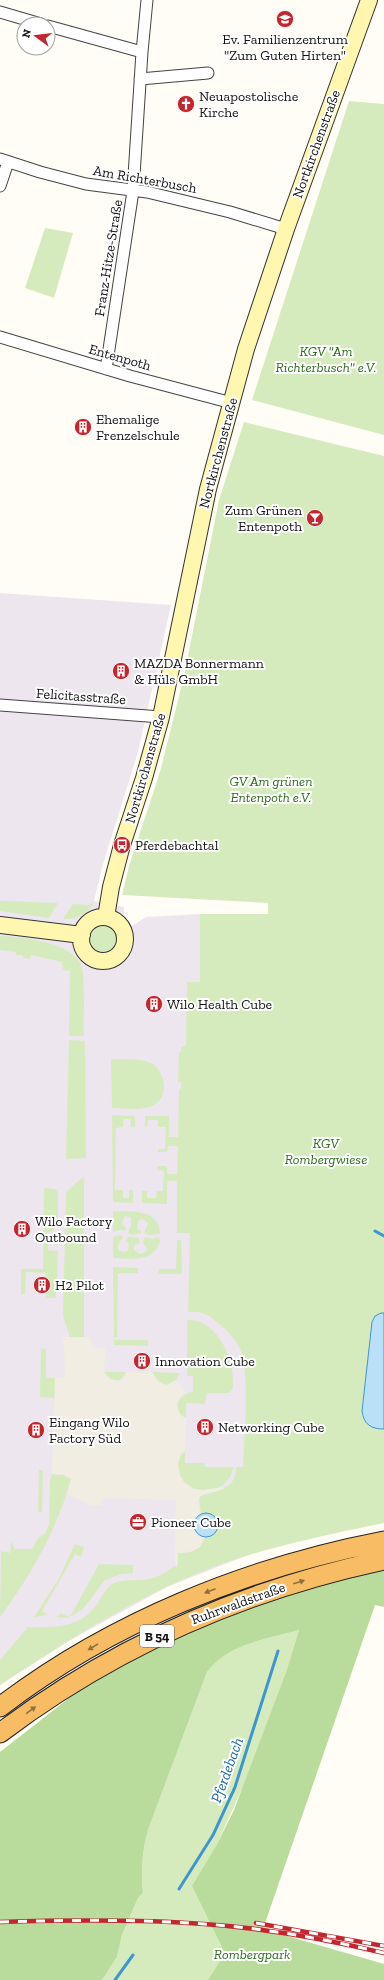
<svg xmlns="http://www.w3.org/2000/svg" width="384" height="1980" viewBox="0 0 384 1980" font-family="'Zilla Slab',serif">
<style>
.industrial{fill:#eee6ef}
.green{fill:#d5ebbd}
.forest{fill:#b9dc9c}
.plaza{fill:#f1ede2}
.water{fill:#b9e0f7;stroke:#3f96cf}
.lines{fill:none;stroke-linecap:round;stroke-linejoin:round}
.stream{stroke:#3f96cf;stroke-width:3}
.minor-casing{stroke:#444;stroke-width:13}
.secondary-casing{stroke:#333;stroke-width:18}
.trunk-casing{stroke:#222;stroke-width:21}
.minor{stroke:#fff;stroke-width:11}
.secondary{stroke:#fff6b0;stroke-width:16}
.trunk{stroke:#f7bc64;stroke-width:19}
.rail-casing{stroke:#c4262e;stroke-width:4.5}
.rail{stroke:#fff;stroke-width:3;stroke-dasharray:9;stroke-linecap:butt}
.oneway{fill:#906f3f}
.labels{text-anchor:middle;stroke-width:4;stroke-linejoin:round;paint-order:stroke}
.shield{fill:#fff;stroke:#585858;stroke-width:1}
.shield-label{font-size:13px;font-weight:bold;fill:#111}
.poi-label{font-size:14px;fill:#111;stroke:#fff;text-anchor:start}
.street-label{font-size:14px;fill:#111;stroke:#fff}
.park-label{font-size:14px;font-style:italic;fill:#2f6b1f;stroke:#fff}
.water-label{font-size:15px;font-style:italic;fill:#1768a6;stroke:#fff}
</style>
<rect width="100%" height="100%" fill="#fffdf5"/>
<path class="industrial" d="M0 593 171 605 138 752 103 864 94 901 124 907V915L132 926 146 917 200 914H268L269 1117 248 1555 167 1587 69 1641 0 1685Z"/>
<path class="green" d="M349 101 384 104V435L252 400Z
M45 228 73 233 54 298 25 288Z
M244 422 384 456V1523C339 1532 293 1542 249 1555 159 1582 77 1634 0 1685V1660L28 1627C53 1628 81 1628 97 1604 102 1597 105 1587 114 1583 126 1578 140 1582 153 1578 161 1576 168 1570 175 1566L177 1567 178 1553C194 1553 196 1551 204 1539 206 1536 214 1532 217 1529L216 1519 204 1513 201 1514 199 1498C209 1484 236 1497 236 1467H243C244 1435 250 1381 241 1351 237 1340 227 1330 218 1323 208 1314 201 1311 188 1312L190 1233H177V1181H167V1204L142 1203V1191H147V1198H156L157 1191H163L164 1171 157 1170V1166H167V1174H177L178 1146H168L167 1152H158V1149H165L166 1127H158V1120H148L147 1127H145V1116H169V1137H178L179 1090 181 1089V1082H178L179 1052H181V1047L186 1046 187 982H200V914H268V903L122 895 129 866 160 772 184 676 219 500Z
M0 901H7L58 903 49 918 0 911Z
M94 901C90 914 75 920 63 919L73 904 89 905Z
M87 939a15 15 0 1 1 30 0a15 15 0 1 1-30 0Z
M0 936C22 937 72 942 81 965 86 977 83 1020 84 1036H69L70 971 63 970 62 962 31 955 30 959 23 958V955H16V952L0 950Z
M69 1040 85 1041 86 1158 66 1159Z
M111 1059C123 1060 138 1058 148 1062 166 1068 171 1098 152 1106 140 1111 124 1108 112 1108Z
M112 1115 135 1116V1127H131V1119H123V1127L116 1128 115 1190H123V1198H129V1190H133V1203L113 1202Z
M84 1177V1343H72L63 1316 66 1193C67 1191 81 1178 84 1177Z
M44 1188 55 1189 58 1192V1227L48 1233V1250L58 1251 56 1298H46V1273L26 1272 25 1294H21V1269H43Z
M113 1211C130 1212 160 1208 160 1234L149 1235 144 1233 148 1223 142 1219 138 1221 137 1229 141 1231V1233L131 1235 128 1233 131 1225V1218L126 1216 124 1217 122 1223 126 1229 125 1231 120 1230 113 1232Z
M121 1235 124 1237 119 1242 118 1248 119 1251 125 1252 128 1250 129 1244 126 1240 128 1237 139 1238V1243L134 1246V1250L140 1254 146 1252 147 1249 143 1243 145 1237 153 1239 157 1237 161 1239C154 1263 133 1259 113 1258V1237Z
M177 1240H181L182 1274H158L159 1269H176Z
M113 1267 138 1268V1273H118L117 1337H114Z
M187 1320C212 1318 228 1347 232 1369 233 1375 233 1382 233 1388L229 1393H207L205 1404 186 1403V1418C170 1411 178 1393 193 1392V1376H187Z
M114 1340H148V1346L114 1345Z
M41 1348 46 1349V1378H55V1398L40 1397Z
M104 1372H126C122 1383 114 1382 106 1376Z
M152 1372 180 1373 176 1380 167 1385 160 1383Z
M185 1451V1463H205V1467H233C229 1498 183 1499 178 1468 177 1462 180 1455 185 1451Z
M39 1470H43L42 1512H38Z
M52 1474 64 1475 71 1479C57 1530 31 1575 0 1617L1 1551 10 1553 11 1541 15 1549H32L38 1538 45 1534 49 1524 50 1480Z
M75 1544 84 1547 81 1557 75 1554 42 1611 48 1615 34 1617 58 1580Z
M99 1564 133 1565V1573L121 1574 104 1581 85 1607 69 1618 57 1617 61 1613 70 1617Z
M299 1630 286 1672 246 1780 216 1846 226 1953 208 1980H102L117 1957 122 1935 138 1898 143 1893C141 1870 142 1852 148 1830L207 1672C227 1644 267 1639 299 1630Z"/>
<path class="forest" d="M384 1567V1607L375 1605 263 1929 384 1964V1980H208L225 1953 192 1886 216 1846 234 1810 286 1672 299 1630C267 1639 227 1644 207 1672L148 1830C142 1852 141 1870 143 1893L138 1898 122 1935 117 1957 102 1980H0V1752L124 1655 248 1602Z"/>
<path class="plaza" d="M62 1337H90L93 1347 105 1348 104 1372 110 1379 120 1381 124 1378 126 1372H152L157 1380 164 1384 167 1385 176 1380 187 1393 181 1395 177 1403 179 1412 181 1416 186 1418 185 1451 181 1454 178 1464 180 1476 184 1482 194 1489 204 1490 222 1487 224 1489 200 1496 198 1503 201 1514 198 1516 201 1536 205 1537 200 1547 193 1551 178 1553 177 1567 175 1566 176 1500 102 1498 101 1505H91L67 1494 71 1479 64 1475 52 1474 55 1378H65L64 1343Z"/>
<path class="water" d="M381 1313H384V1429C370 1429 364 1424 362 1411L372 1322 375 1316Z
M194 1525a12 12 0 1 1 24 0a12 12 0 1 1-24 0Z"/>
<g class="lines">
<path class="stream" d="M375 1231 384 1236
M179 1889 213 1835 235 1787 278 1651
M115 1980 133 1955"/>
<defs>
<path id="minor" d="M0 12 41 24
M48 26 142 52
M140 79 208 73
M0 159 40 172 86 184 147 192 230 212 286 229
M0 186 8 162
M0 337 130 376 232 403
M106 369 133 191 142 52 147 0
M0 705 161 717"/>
<path id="secondary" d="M106 917 111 887 122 845 144 778 161 717 208 489 246 349 286 229 369 0
M81 939a22 22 0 1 1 44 0a22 22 0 1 1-44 0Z
M0 925 82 935"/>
<path id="trunk" d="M0 1707C111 1622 248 1567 384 1541
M0 1733C114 1647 244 1590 384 1560"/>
</defs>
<use href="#minor" class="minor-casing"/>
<use href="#secondary" class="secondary-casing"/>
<use href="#trunk" class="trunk-casing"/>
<use href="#minor" class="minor"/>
<use href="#secondary" class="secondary"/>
<use href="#trunk" class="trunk"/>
<defs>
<path id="rail" d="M0 1922C68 1920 136 1919 204 1924 264 1928 325 1939 384 1953
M256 1923 384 1946"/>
</defs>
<use href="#rail" class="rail-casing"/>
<use href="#rail" class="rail"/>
</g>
<defs><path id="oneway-solid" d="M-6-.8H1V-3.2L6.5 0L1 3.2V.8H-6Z"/></defs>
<g class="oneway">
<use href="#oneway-solid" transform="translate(299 1582) rotate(-17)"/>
<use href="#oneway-solid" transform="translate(210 1591) rotate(159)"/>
<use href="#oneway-solid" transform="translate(93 1647) rotate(149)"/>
<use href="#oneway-solid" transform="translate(31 1710) rotate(-36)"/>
</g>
<defs>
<symbol id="school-disc" viewBox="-11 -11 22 22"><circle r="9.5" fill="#c4262e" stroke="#fff"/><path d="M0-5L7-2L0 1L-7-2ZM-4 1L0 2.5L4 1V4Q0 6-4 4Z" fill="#fff"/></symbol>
<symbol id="church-disc" viewBox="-11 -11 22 22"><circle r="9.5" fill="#c4262e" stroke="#fff"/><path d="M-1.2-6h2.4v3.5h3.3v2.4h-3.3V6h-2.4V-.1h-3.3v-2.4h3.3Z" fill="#fff"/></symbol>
<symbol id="building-disc" viewBox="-11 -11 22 22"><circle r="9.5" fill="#c4262e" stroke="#fff"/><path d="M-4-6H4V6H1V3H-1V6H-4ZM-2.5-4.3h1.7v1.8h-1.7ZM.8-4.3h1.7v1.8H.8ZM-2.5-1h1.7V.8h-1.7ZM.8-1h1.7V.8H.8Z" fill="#fff"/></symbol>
<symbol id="bar-disc" viewBox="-11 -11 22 22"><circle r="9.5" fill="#c4262e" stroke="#fff"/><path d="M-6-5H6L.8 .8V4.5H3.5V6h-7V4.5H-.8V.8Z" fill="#fff"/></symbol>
<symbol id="bus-disc" viewBox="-11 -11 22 22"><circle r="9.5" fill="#c4262e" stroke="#fff"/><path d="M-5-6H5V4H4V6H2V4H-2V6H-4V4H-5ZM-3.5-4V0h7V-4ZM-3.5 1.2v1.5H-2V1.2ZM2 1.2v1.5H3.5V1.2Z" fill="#fff"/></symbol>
<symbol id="office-disc" viewBox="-11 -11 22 22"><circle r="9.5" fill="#c4262e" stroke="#fff"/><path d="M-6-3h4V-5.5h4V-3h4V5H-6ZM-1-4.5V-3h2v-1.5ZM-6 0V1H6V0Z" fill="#fff"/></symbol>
</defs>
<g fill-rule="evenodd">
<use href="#school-disc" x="275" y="9" width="20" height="20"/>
<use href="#church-disc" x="176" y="94" width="20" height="20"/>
<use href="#building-disc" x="73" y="417" width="20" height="20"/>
<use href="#bar-disc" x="305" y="508" width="20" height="20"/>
<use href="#building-disc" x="111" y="661" width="20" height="20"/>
<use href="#bus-disc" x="112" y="835" width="20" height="20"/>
<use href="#building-disc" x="144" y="994" width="20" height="20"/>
<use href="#building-disc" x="12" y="1219" width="20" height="20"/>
<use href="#building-disc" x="32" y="1275" width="20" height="20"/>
<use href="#building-disc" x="132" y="1351" width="20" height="20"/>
<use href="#building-disc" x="195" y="1417" width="20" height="20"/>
<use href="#building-disc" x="26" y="1420" width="20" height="20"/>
<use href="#office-disc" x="128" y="1512" width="20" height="20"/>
</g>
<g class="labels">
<rect class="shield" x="140" y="1625" width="34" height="22" rx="3"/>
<g class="shield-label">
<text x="157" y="1641">B 54</text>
</g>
<g class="poi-label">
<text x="285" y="44" text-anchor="middle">Ev. Familienzentrum<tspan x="285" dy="16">"Zum Guten Hirten"</tspan></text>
<text x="199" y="101">Neuapostolische<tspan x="199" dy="16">Kirche</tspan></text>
<text x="96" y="424">Ehemalige<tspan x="96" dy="16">Frenzelschule</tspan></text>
<text x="302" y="515" text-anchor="end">Zum Grünen<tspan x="302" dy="16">Entenpoth</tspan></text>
<text x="134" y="668">MAZDA Bonnermann<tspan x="134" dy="16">&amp; Hüls GmbH</tspan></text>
<text x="135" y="850">Pferdebachtal</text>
<text x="167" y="1009">Wilo Health Cube</text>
<text x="35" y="1226">Wilo Factory<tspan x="35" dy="16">Outbound</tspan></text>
<text x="55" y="1290">H2 Pilot</text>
<text x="155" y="1366">Innovation Cube</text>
<text x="49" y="1427">Eingang Wilo<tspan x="49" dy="16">Factory Süd</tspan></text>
<text x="218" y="1432">Networking Cube</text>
<text x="151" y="1527">Pioneer Cube</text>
</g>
<g class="street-label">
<text transform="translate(316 144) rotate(-70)" y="5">Nortkirchenstraße</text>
<text transform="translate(145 179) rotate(10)" y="5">Am Richterbusch</text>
<text transform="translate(108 258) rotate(-81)" y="5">Franz-Hitze-Straße</text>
<text transform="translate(120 357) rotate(16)" y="5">Entenpoth</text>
<text transform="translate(218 453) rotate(-75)" y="5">Nortkirchenstraße</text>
<text transform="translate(81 696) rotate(4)" y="5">Felicitasstraße</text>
<text transform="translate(145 768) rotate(-74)" y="5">Nortkirchenstraße</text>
<text transform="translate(238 1603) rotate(-20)" y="5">Ruhrwaldstraße</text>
</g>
<g class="park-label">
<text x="326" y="356">KGV "Am<tspan x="326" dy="16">Richterbusch" e.V.</tspan></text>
<text x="271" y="786">GV Am grünen<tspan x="271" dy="16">Entenpoth e.V.</tspan></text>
<text x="326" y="1148">KGV<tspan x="326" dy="16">Rombergwiese</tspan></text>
<text x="252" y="1959">Rombergpark</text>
</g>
<g class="water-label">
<text transform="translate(227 1770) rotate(-70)" y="5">Pferdebach</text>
</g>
</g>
<g transform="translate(36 36) rotate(285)"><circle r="19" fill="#ffffff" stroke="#a0a0a0"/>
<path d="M0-3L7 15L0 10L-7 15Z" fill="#c4262e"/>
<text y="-6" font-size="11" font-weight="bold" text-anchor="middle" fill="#111111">N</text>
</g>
</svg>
